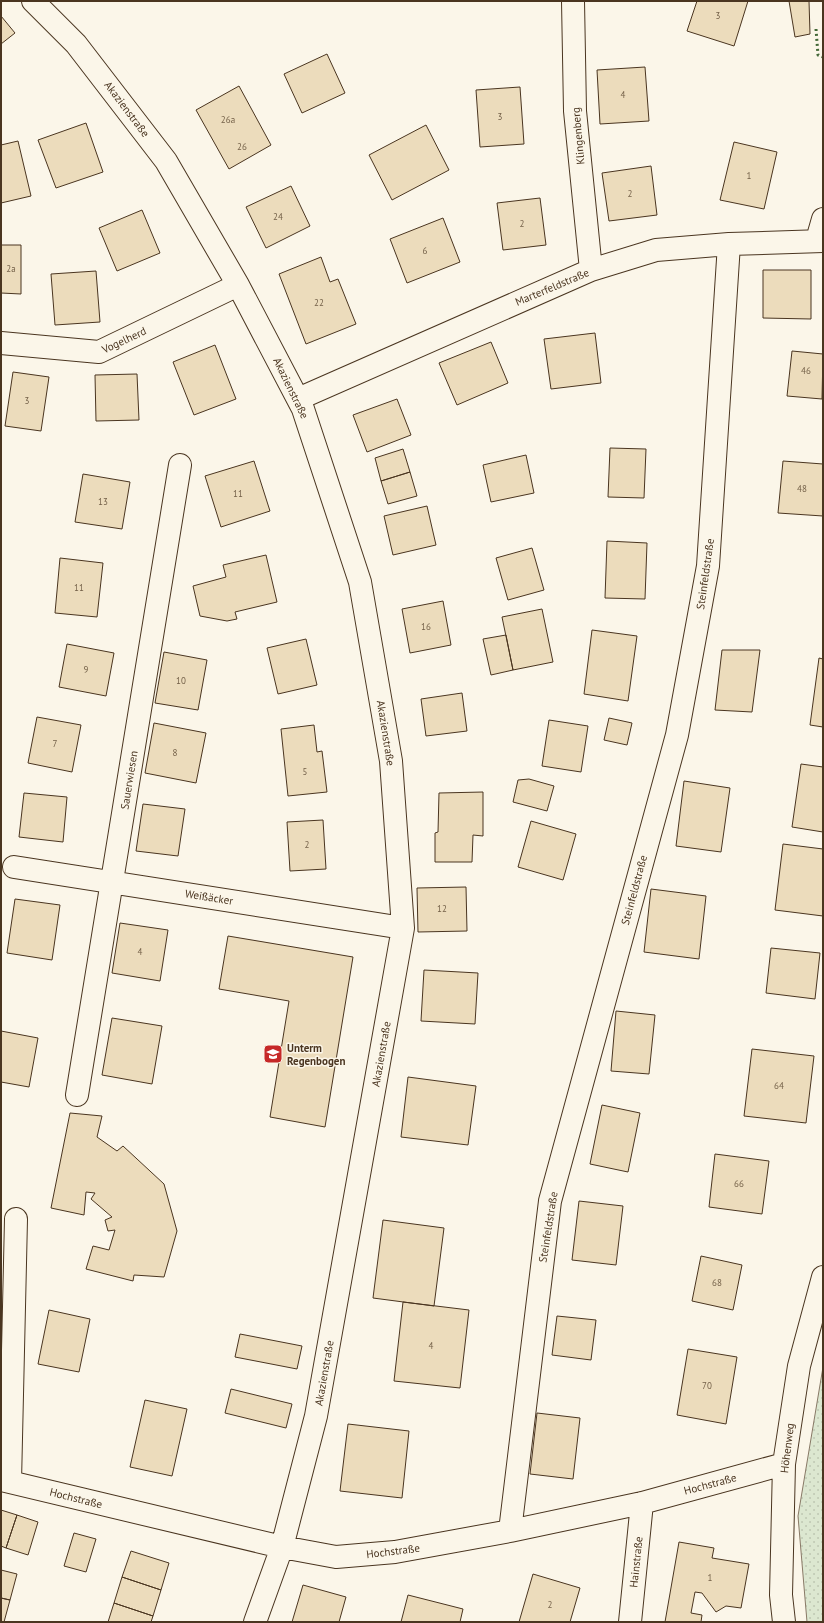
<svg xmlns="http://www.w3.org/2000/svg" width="824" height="1623" viewBox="0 0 824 1623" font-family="'PT Sans',sans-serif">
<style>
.green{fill:url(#green-dots);stroke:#887966}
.building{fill:#ecdcbc;stroke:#4a3520}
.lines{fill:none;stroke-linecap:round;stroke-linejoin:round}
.minor-casing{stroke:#4a3520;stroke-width:24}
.minor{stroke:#fbf6e9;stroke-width:22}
.hedge{stroke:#436837;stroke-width:3;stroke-dasharray:2 3;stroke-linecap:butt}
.labels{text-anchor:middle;stroke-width:3;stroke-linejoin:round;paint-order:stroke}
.number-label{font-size:9px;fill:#725f47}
.street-label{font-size:11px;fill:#4a3520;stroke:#fbf6e9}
.poi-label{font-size:11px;font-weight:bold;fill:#4a3520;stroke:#fbf6e9;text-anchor:start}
</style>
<defs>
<pattern id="green-dots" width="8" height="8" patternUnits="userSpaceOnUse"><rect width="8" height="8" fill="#dce7d0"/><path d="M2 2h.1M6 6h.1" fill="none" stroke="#bec7b2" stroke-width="1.8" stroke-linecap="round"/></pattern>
</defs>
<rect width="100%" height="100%" fill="#fbf6e9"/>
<path class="green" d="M823 1367V1622H807L798 1516Z"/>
<path class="building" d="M697 1H748L734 46 687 31Z
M789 1H809L810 34 795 37Z
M1 16 15 33 1 44Z
M327 54 345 93 302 113 284 74Z
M645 67 649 121 600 124 597 70Z
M239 86 271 145 229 169 196 110Z
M520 87 524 144 480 147 476 90Z
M86 123 103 172 56 188 38 140Z
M426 125 449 170 392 200 369 155Z
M18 141 31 196 1 203V145Z
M734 142 777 152 764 209 720 200Z
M651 166 657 215 609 221 602 173Z
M291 186 310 226 266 248 246 207Z
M540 198 546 245 503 250 497 203Z
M142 210 160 253 117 271 99 228Z
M443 218 460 262 407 283 390 239Z
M1 245H21V294L1 293Z
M321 257 330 282 338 279 356 324 306 344 279 274Z
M763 270H811V319L763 318Z
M96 271 100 322 55 325 51 274Z
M595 333 601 383 551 389 544 339Z
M491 342 508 383 457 405 439 363Z
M215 345 236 399 194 415 173 362Z
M792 351 823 354 822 399 787 396Z
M13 372 49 377 41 431 5 426Z
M137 374 139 420 96 421 95 375Z
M397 399 411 435 367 452 353 415Z
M610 448 646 449 644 498 608 497Z
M403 449 410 472 381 481 375 458Z
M526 455 534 493 491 502 483 465Z
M254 461 270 511 221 527 205 476Z
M783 461 823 464V516L778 513Z
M410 472 417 496 388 504 381 481Z
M83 474 130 482 122 529 75 522Z
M427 506 436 545 393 555 384 516Z
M607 541 647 543 645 599 605 598Z
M532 548 544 590 508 600 496 558Z
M266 555 277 602 235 612 237 619 227 621 200 616 193 586 226 577 223 565Z
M60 558 103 563 97 617 55 613Z
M443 601 451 645 410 653 402 609Z
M542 609 553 662 513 670 502 617Z
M592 630 637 636 628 701 584 694Z
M506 635 513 670 491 675 483 639Z
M306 639 317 685 278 694 267 648Z
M67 644 114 653 106 696 59 687Z
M722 650H760L752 712 715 710Z
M164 652 207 660 198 710 155 703Z
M819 658 823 659V727L810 725Z
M462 693 467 731 426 736 421 699Z
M37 717 81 725 72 772 28 763Z
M609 718 632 723 627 745 604 740Z
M549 720 588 726 581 772 542 766Z
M154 723 206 733 196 783 145 773Z
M314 725 317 752 322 751 327 792 288 796 281 729Z
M801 764 823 767V832L792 827Z
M529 779 554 786 547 811 513 802 518 780Z
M684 781 730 788 721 852 676 846Z
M483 792V836L473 835 472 862H435V833L438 832 439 793Z
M24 793 67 797 63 842 19 837Z
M143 804 185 809 178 856 136 851Z
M323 820 326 869 290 871 287 822Z
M531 821 576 834 563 880 518 867Z
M783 844 823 849V916L775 910Z
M466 887 467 931 418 932 417 888Z
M651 889 706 896 699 959 644 952Z
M15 899 60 905 52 960 7 953Z
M120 923 168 930 160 981 112 973Z
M228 936 353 957 325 1127 270 1117 289 1001 219 989Z
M771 948 820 953 815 999 766 993Z
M424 970 478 973 475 1024 421 1021Z
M616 1011 655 1015 649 1074 611 1071Z
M112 1018 162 1026 152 1084 102 1075Z
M1 1031 38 1038 29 1087 1 1082Z
M752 1049 814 1056 806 1123 744 1116Z
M408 1077 476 1086 468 1145 401 1137Z
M602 1105 640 1113 628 1172 590 1164Z
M70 1113 102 1116 97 1137 117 1151 123 1146 164 1184 177 1231 164 1277 134 1275 133 1281 86 1269 93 1246 109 1250 115 1230 108 1231 105 1220 112 1217 91 1199 95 1193 86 1192 84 1215 51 1208Z
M715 1154 769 1161 762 1214 709 1207Z
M579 1201 623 1206 616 1265 572 1260Z
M383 1220 444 1228 434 1306 373 1298Z
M701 1256 742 1265 733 1310 692 1301Z
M403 1302 469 1310 460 1388 394 1381Z
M49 1310 90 1319 79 1372 38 1364Z
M557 1316 596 1320 591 1360 552 1355Z
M240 1334 302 1346 297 1369 235 1357Z
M688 1349 737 1357 726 1424 677 1415Z
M231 1389 292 1404 286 1428 225 1413Z
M145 1400 187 1409 172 1476 130 1467Z
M537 1413 580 1418 573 1479 530 1474Z
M348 1424 409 1431 402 1498 340 1491Z
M1 1510 17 1515 6 1548 1 1546Z
M17 1515 38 1522 28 1555 6 1548Z
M74 1533 96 1539 86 1572 64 1566Z
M679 1542 714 1548 712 1558 749 1564 741 1608 726 1606 716 1612 702 1593 695 1592 691 1613 702 1615 701 1622H665Z
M131 1551 169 1563 161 1590 122 1577Z
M1 1570 17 1574 10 1600 1 1598Z
M533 1574 580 1588 570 1622H519Z
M122 1577 161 1590 153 1616 114 1603Z
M303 1585 346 1597 339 1622H292Z
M408 1595 463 1609 460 1622H401Z
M1 1598 10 1600 4 1622H1Z
M114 1603 153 1616 151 1622H108Z"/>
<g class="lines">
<defs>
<path id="minor" d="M33 1 76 44 166 161 238 285 303 409 360 582 391 761 403 928 316 1416 282 1547 255 1622
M573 1 575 111 591 270
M817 240 823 219
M1 343 99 352 238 285
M298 399 591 270 656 250 729 244 823 241
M14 867 403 928
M77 1095 180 465
M1 1480 282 1547 336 1557 395 1552 510 1531 642 1503 784 1464
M10 1482 16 1219
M510 1531 550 1201 677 735 708 566 729 244
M630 1622 642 1503
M784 1622 781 1595 784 1464 799 1366 823 1277"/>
</defs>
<use href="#minor" class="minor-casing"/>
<use href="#minor" class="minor"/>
<path class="hedge" d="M816 29 818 55 823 57"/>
</g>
<defs>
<symbol id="school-square" viewBox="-11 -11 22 22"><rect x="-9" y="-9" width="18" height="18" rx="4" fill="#c62828" stroke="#fbf6e9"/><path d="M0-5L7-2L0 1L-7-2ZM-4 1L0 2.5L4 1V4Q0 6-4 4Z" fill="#fff"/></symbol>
</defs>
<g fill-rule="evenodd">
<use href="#school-square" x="262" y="1043" width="22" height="22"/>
</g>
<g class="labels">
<g class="number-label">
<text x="718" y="19">3</text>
<text x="623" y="98">4</text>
<text x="500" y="120">3</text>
<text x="228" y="123">26a</text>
<text x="242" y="150">26</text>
<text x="749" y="179">1</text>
<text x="630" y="197">2</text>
<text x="278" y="220">24</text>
<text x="522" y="227">2</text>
<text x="425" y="254">6</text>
<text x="11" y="272">2a</text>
<text x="319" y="306">22</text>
<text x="806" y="374">46</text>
<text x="27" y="404">3</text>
<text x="802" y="492">48</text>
<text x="238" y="497">11</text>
<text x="103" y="505">13</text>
<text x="79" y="591">11</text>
<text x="426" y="630">16</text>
<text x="86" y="673">9</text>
<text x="181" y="684">10</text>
<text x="55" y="747">7</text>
<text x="175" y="756">8</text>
<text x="305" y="775">5</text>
<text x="307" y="848">2</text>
<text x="442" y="912">12</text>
<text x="140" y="955">4</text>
<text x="779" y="1089">64</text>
<text x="739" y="1187">66</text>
<text x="717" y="1286">68</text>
<text x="431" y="1349">4</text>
<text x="707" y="1389">70</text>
<text x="710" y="1581">1</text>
<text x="550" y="1608">2</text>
</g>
<g class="street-label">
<text transform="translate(127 109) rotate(53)" y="4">Akazienstraße</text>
<text transform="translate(578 136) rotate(-95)" y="4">Klingenberg</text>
<text transform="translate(552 287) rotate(-23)" y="4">Marterfeldstraße</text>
<text transform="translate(124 340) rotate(-25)" y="4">Vogelherd</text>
<text transform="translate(291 388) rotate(64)" y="4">Akazienstraße</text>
<text transform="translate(705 574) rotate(-82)" y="4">Steinfeldstraße</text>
<text transform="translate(386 733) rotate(81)" y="4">Akazienstraße</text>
<text transform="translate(129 780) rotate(-81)" y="4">Sauerwiesen</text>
<text transform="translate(634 890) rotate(-75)" y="4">Steinfeldstraße</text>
<text transform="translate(209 897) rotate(9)" y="4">Weißäcker</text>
<text transform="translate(381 1054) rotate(-80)" y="4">Akazienstraße</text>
<text transform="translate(548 1227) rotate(-81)" y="4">Steinfeldstraße</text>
<text transform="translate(324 1373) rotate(-80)" y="4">Akazienstraße</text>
<text transform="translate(787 1448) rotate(-83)" y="4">Höhenweg</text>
<text transform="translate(710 1484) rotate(-15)" y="4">Hochstraße</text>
<text transform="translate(76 1498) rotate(14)" y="4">Hochstraße</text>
<text transform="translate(393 1551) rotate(-7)" y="4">Hochstraße</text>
<text transform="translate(636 1562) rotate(-84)" y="4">Hainstraße</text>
</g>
<g class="poi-label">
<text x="287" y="1052">Unterm<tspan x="287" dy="13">Regenbogen</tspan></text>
</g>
</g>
<rect width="824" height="1623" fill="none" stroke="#4a3520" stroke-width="4"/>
</svg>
